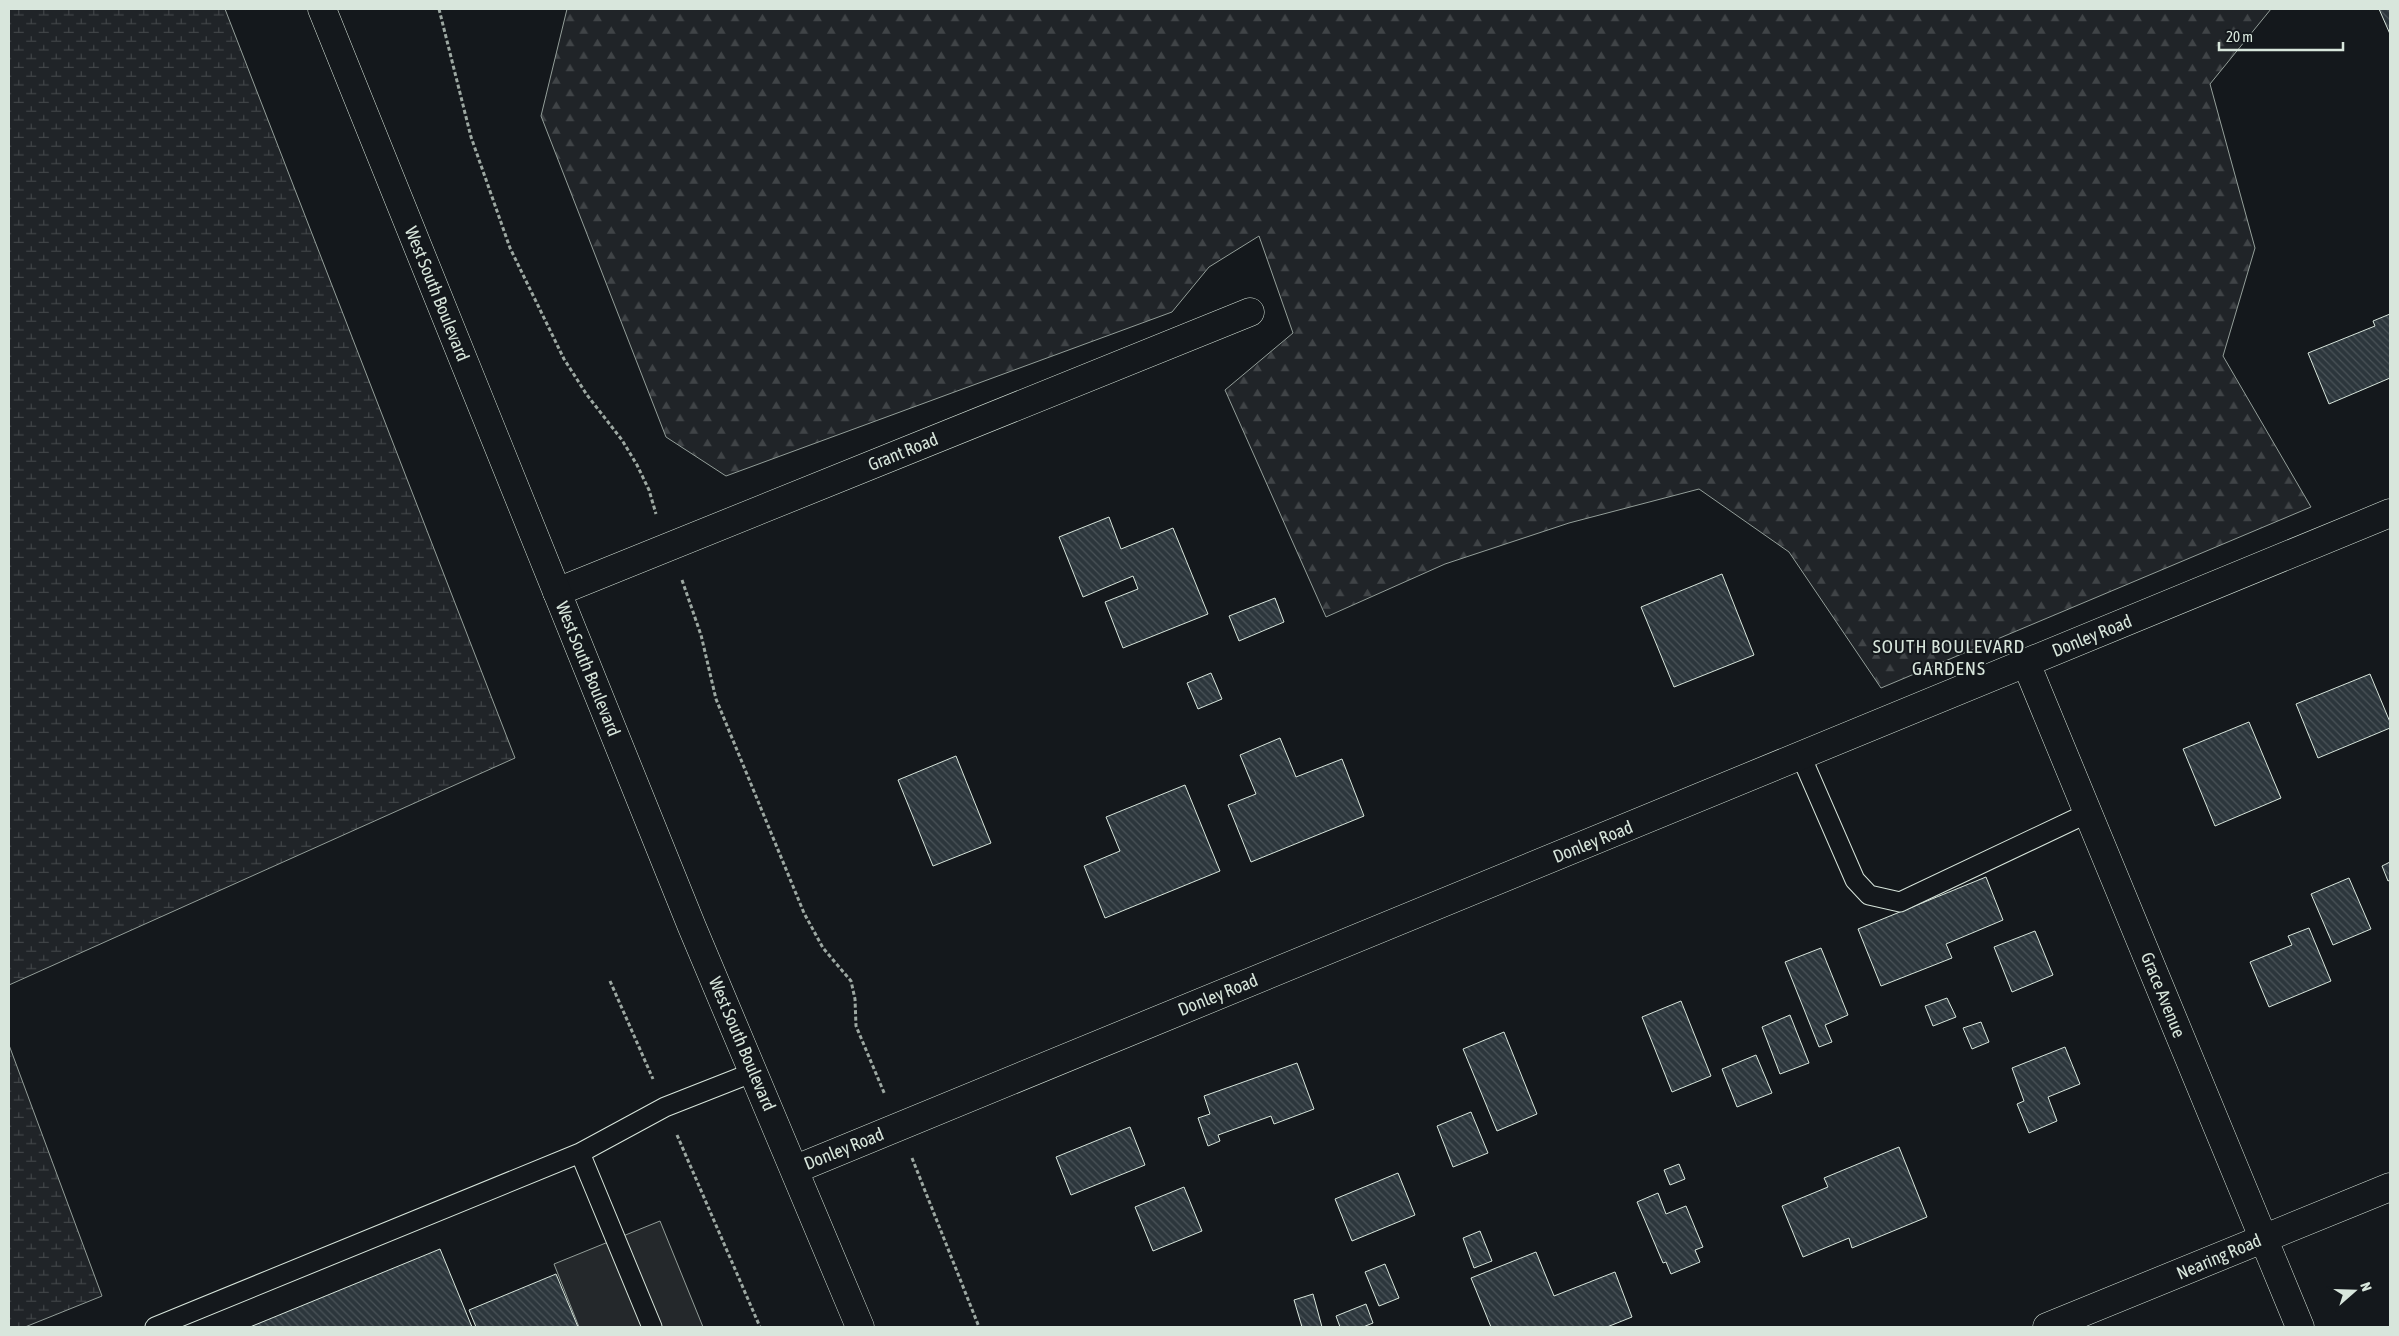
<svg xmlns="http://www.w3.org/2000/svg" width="2399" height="1336" viewBox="0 0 2399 1336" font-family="'Asap Condensed',sans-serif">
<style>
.forest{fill:url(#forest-firs);stroke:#939e99}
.wetland{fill:url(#wetland-marsh);stroke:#939e99}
.parking{fill:#24282b;stroke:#939e99}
.building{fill:url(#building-back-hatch);stroke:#d8e6dc}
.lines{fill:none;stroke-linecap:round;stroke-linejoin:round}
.lane-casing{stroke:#d8e6dc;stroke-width:21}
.street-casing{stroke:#d8e6dc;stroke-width:29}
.secondary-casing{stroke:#d8e6dc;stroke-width:29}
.path{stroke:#9da8a2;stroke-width:3;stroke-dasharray:4 2.5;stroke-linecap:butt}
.lane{stroke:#14181c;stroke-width:19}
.street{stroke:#14181c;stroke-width:28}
.secondary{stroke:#14181c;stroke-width:28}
.labels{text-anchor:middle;stroke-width:4;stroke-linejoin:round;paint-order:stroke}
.street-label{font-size:18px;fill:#d8e6dc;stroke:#14181c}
.neighbourhood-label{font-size:19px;letter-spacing:1px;fill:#d8e6dc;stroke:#14181c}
</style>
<defs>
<pattern id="forest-firs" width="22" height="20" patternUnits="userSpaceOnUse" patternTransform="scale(1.25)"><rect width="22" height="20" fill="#202428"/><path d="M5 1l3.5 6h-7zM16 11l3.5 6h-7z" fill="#404447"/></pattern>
<pattern id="wetland-marsh" width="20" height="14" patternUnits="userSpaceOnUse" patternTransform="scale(1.25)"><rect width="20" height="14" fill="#202428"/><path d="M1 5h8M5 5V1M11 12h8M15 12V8" fill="none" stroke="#404447"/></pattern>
<pattern id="building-back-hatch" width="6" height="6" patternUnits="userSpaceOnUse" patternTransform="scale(1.25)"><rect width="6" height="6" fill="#2c363c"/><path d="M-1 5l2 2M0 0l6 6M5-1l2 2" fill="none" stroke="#4a5358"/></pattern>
</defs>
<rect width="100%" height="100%" fill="#14181c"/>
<path class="forest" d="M567 9H2271L2210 84 2255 248 2223 356 2311 507 1881 688 1789 552 1699 489 1569 523 1445 564 1326 617 1225 390 1293 333 1259 236 1209 267 1172 312 726 476 666 437 541 116Z"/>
<path class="wetland" d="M9 9H225L515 758 9 985Z
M9 1045 102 1296 25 1327H9Z"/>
<path class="parking" d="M660 1221 703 1327H579L554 1264Z"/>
<path class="building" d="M2379 9H2390V34Z
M2390 314V378L2329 404 2308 353 2375 326 2373 321Z
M1109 517 1121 549 1173 528 1208 614 1123 648 1105 602 1138 589 1133 576 1083 597 1059 537Z
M1722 574 1754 655 1674 687 1641 607Z
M1275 598 1284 622 1239 641 1229 616Z
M1211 673 1222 699 1198 709 1187 683Z
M2370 674 2390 722V728L2318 758 2296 704Z
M2249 722 2281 798 2215 826 2183 749Z
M1280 738 1296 777 1342 759 1364 816 1251 862 1228 805 1256 794 1240 755Z
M956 756 991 843 933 866 898 780Z
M1185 785 1220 871 1105 918 1084 866 1120 851 1106 817Z
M2390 862V880L2388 881 2382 866Z
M1986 877 2003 920 1946 944 1952 958 1881 986 1858 929Z
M2349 878 2371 929 2333 945 2311 894Z
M2309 928 2331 981 2269 1007 2250 962 2292 945 2288 936Z
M2035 931 2053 975 2012 992 1994 947Z
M1821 948 1848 1015 1825 1025 1832 1042 1819 1047 1785 962Z
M1947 998 1956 1017 1933 1026 1925 1006Z
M1681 1001 1711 1076 1672 1092 1642 1017Z
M1790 1015 1809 1063 1780 1074 1762 1027Z
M1981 1022 1989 1042 1972 1049 1963 1028Z
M1504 1032 1537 1114 1497 1131 1463 1049Z
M2065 1047 2080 1084 2048 1097 2057 1121 2029 1133 2017 1104 2024 1101 2012 1068Z
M1756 1055 1772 1093 1737 1107 1722 1069Z
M1297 1063 1314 1109 1274 1124 1271 1116 1218 1135 1220 1141 1208 1146 1198 1118 1210 1114 1204 1096Z
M1471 1112 1488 1153 1453 1167 1437 1126Z
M1130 1127 1145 1165 1071 1195 1056 1157Z
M1899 1147 1927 1217 1852 1248 1849 1238 1803 1257 1782 1206 1828 1187 1824 1178Z
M1679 1164 1685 1179 1670 1185 1664 1170Z
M1398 1173 1415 1215 1352 1241 1335 1199Z
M1184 1187 1202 1231 1153 1251 1135 1207Z
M1658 1193 1666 1214 1686 1206 1703 1247 1695 1250 1700 1262 1671 1274 1666 1262 1663 1263 1637 1202Z
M1480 1231 1492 1261 1474 1268 1463 1238Z
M440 1249 472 1327H250Z
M1536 1252 1554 1296 1615 1272 1632 1317 1607 1327H1491L1471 1278Z
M1385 1264 1399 1298 1379 1306 1365 1272Z
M556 1274 578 1327H476L469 1310Z
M1313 1294 1322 1327H1302L1294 1300Z
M1366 1304 1373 1323 1363 1327H1340L1336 1316Z"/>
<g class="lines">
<defs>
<path id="lane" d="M1801 756 1855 880 1869 895 1900 902 2088 813
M580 1153 652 1327
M155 1327 580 1153 665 1107 754 1072"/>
<path id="street" d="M557 592 1250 312
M2026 663 2300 1327
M796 1169 2390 513
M2047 1327 2390 1187"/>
<path id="secondary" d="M322 9 692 927 860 1327"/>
</defs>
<use href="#lane" class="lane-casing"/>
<use href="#street" class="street-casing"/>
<use href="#secondary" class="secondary-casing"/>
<path class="path" d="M439 9 471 137 510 248 564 359 587 395 622 440 637 465 649 490 656 514
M682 580 701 635 716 699 804 913 823 948 851 981 855 999 856 1026 885 1095
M610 981 653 1079
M677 1135 760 1327
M912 1158 979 1327"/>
<use href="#lane" class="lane"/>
<use href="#street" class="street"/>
<use href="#secondary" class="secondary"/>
</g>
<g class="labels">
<g class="street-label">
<text transform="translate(437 294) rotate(68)" y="6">West South Boulevard</text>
<text transform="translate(903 452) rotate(-22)" y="6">Grant Road</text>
<text transform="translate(2092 636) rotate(-22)" y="6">Donley Road</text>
<text transform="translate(588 669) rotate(68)" y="6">West South Boulevard</text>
<text transform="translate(1593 842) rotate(-22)" y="6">Donley Road</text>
<text transform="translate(1218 995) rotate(-22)" y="6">Donley Road</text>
<text transform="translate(2163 995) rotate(68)" y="6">Grace Avenue</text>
<text transform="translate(742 1044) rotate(67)" y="6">West South Boulevard</text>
<text transform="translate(844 1149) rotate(-22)" y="6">Donley Road</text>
<text transform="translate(2219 1257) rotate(-23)" y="6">Nearing Road</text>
</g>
<g class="neighbourhood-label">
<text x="1949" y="653">SOUTH BOULEVARD<tspan x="1949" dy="22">GARDENS</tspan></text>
</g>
</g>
<rect width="2399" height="1336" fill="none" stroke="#d8e6dc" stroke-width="20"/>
<g transform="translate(2354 1291) rotate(70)" stroke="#14181c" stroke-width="4" paint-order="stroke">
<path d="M0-4L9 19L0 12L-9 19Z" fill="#d8e6dc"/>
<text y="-8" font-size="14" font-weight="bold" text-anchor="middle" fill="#d8e6dc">N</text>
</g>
<path d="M2219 42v8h124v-8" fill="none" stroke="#d8e6dc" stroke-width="2.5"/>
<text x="2226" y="42" font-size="15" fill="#d8e6dc" stroke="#14181c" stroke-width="4" paint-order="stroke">20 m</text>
</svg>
